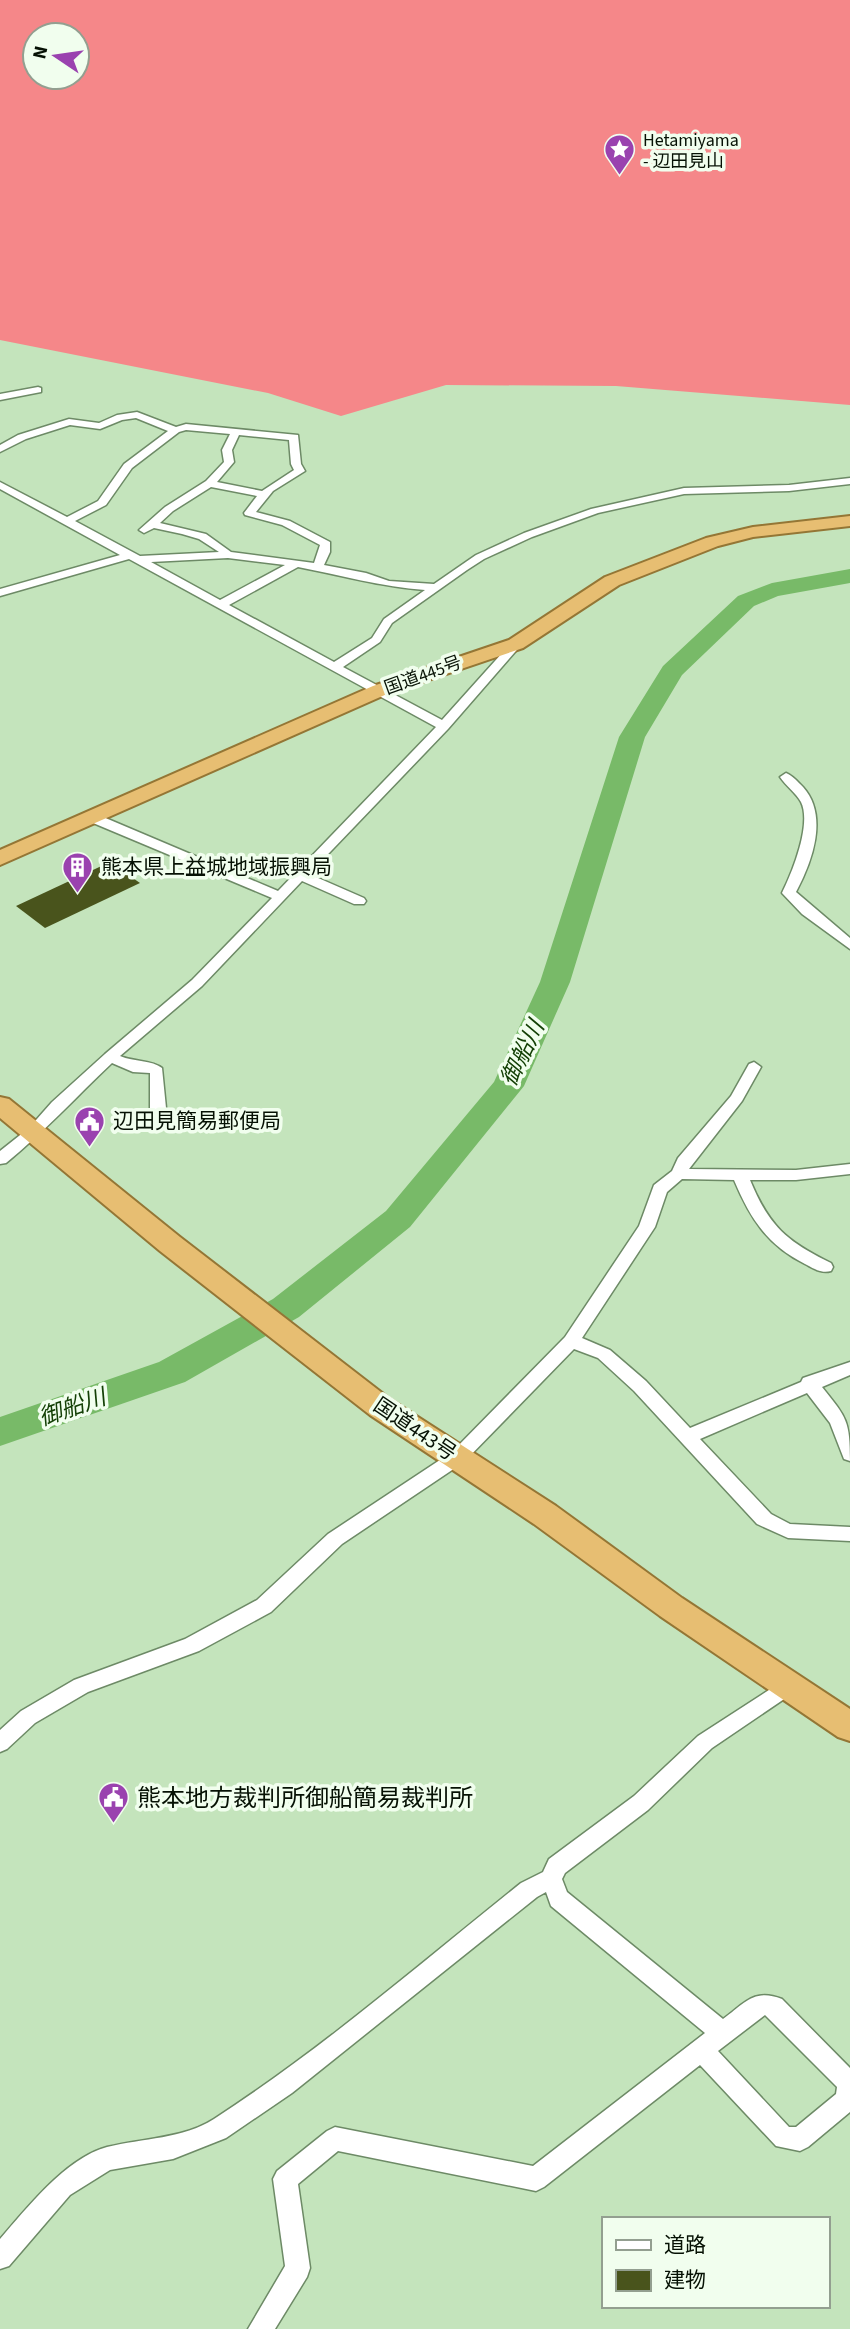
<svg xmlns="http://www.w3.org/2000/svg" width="850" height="2329" viewBox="0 0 850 2329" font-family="'Source Sans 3','Noto Sans JP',sans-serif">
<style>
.forest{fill:#f58789;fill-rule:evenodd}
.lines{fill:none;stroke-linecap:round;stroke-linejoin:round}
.river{fill:#78ba68;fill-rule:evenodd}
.building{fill:#49541c}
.minor-casing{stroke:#6d8a66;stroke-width:3}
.trunk-casing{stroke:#947635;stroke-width:4}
.minor{fill:#fff;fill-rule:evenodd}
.trunk{fill:#e7be72;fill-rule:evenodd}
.labels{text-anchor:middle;stroke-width:7;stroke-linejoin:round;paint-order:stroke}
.far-poi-label{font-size:18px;fill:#061104;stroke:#f1feee;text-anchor:start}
.far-street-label{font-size:18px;fill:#061104;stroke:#f1feee}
.poi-label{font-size:21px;fill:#061104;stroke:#f1feee;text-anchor:start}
.street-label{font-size:21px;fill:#061104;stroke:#f1feee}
.water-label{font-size:23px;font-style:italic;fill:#144006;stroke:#f1feee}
.near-poi-label{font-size:24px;fill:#061104;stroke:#f1feee;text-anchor:start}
</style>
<rect width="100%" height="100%" fill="#c4e4bc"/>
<path class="forest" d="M0 0H850V405L616 386 446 385 341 416 268 393 0 340ZM35 35H77V77H35Z"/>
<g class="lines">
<path class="river" d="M850 569V583L778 596 754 606 682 675 645 737 570 982 524 1086 410 1227 299 1317 185 1382 0 1446V1417L159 1362 273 1299 386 1211 494 1082 540 982 619 737 663 666 738 596 772 583Z"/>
</g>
<path class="building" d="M110 862 140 883 45 928 16 906Z"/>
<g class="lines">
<defs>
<path id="minor" d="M38 387 41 388V392L0 400V394Z
M137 412 176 427 186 424 298 435 301 464 305 471 273 491 256 512 290 521 330 542V552L324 565 366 573 389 581 434 584 476 555 524 533 591 509 684 488 789 485 850 478V484L789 491 684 494 598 513 532 537 484 559 467 570 392 623 380 642 343 667 442 720 512 642H520L522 644 448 729 309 874 364 898 366 901 364 904H354L302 881 202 986 120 1056C134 1062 152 1060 162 1068L166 1108 163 1112 158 1113 150 1108V1073L133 1072 112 1063C76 1097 44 1132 6 1163L0 1164V1151L29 1128 52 1102 105 1054 192 980 272 898 86 820V814H96L278 891 436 727 129 559 0 596V589L120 555 0 489V482L67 517 98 501 124 464 168 431 136 418 122 420 100 429 70 425 26 439 0 452V445L18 435 69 419 99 423 117 415ZM186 430 230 434 222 450 224 462 206 481 165 507 139 530 144 533 154 528 182 534 199 539 219 552 140 556 75 521 106 505 132 468 179 432ZM239 435 289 440 291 464 294 470 262 491 217 482 234 462 232 450ZM211 487 257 496 244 513 245 515 282 525 320 545 314 563 231 552 206 534 160 523 173 511ZM228 558 285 565 220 600 151 562ZM298 567C340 575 382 587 425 590L384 619 372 638 334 662 229 605Z
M786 773C793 776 798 782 803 787 829 816 812 862 796 892L850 938V949L802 914 782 893C792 873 812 824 801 802 796 793 786 786 780 777Z
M754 1062 761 1067 742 1101 689 1169 796 1170 850 1164V1174L796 1180H750C769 1226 786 1241 831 1263L833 1267 831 1271C821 1274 813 1268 805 1264 767 1245 750 1218 734 1180L682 1179 667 1192 655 1227 582 1338 610 1350 646 1381 690 1428 801 1382 803 1378 850 1362V1375L822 1387C847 1418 850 1421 850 1461L844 1459 830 1423 807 1393 700 1439 771 1514 790 1524 850 1527V1541L788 1538 757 1524 634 1391 598 1358 574 1349 464 1462 342 1544 271 1612 199 1651 88 1692 35 1723 7 1749 0 1752V1730L21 1711 74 1680 185 1639 257 1600 328 1534 452 1452 565 1337 639 1226 654 1185 672 1171 678 1158 731 1096 749 1064Z
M789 1677 796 1679 799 1685 796 1691 712 1748 648 1810 565 1873 562 1879 567 1892 723 2019C745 2003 754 1988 782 1999L850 2068V2112L808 2147 800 2151 776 2146 700 2065 544 2187 536 2191 338 2151 298 2184 310 2268 307 2277 275 2329H248L285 2266 273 2179 277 2171 327 2131 335 2127 533 2166 705 2033 551 1906 546 1892 537 1897 292 2093 226 2138 173 2159 110 2170 70 2195 9 2266 0 2269V2239C27 2208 66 2158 107 2147 143 2138 183 2139 214 2119 322 2049 421 1963 521 1883L543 1872 549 1859 634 1796 698 1736ZM765 2015 837 2087 836 2094 796 2127H789L718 2051Z"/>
<path id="trunk" d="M850 516V526L753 537 718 546 619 585 523 648 387 694 0 865V850L373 686 509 640 605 577 706 538 753 527Z
M0 1097 9 1099 180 1237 390 1399 556 1506 682 1598 850 1709V1741L838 1737 660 1616 534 1524 370 1415 160 1251 0 1118Z"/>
</defs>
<use href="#minor" class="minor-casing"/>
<use href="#trunk" class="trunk-casing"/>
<use href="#minor" class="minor"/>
<use href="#trunk" class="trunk"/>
</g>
<defs>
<symbol id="sight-pin" viewBox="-11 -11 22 30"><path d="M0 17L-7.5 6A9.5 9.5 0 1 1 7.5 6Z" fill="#9a42af" stroke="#f1feee"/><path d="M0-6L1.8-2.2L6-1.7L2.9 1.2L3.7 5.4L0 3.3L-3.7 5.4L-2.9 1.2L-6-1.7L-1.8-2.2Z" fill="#fff"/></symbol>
<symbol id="building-pin" viewBox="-11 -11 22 30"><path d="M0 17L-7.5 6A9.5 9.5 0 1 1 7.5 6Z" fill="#9a42af" stroke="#f1feee"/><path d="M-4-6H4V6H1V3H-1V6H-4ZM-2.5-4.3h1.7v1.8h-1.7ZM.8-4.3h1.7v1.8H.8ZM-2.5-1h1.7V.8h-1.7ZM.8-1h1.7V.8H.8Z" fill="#fff"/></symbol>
<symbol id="civic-pin" viewBox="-11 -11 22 30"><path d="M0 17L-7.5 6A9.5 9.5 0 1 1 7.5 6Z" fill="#9a42af" stroke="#f1feee"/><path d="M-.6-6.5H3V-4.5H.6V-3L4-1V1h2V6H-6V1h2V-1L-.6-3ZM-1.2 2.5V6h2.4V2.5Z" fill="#fff"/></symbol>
</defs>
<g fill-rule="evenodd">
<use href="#sight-pin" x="602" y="132" width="35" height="47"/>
<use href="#building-pin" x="60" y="850" width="35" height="47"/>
<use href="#civic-pin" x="72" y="1104" width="35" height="47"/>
<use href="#civic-pin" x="96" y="1780" width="35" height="47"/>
</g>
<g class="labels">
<g class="far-poi-label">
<text x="643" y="146">Hetamiyama<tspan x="643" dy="21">- 辺田見山</tspan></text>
</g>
<g class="far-street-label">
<text transform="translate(423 675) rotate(-20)" y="6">国道445号</text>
</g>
<g class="poi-label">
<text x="101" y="874">熊本県上益城地域振興局</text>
<text x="113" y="1128">辺田見簡易郵便局</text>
</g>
<g class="street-label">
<text transform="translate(415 1429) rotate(34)" y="7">国道443号</text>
</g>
<g class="water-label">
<text transform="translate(522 1053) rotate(-64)" y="8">御船川</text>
<text transform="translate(72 1407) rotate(-19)" y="8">御船川</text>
</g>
<g class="near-poi-label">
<text x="137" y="1806">熊本地方裁判所御船簡易裁判所</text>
</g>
</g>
<rect x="602" y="2217" width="228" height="91" fill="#f1feee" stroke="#939f90" stroke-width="2"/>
<rect x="616" y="2240" width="35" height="10" fill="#ffffff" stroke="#939f90" stroke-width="2"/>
<text x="664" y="2252" font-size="21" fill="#061104">道路</text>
<rect x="616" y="2270" width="35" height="21" fill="#49541c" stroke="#939f90" stroke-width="2"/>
<text x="664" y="2287" font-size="21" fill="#061104">建物</text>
<g transform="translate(56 56) rotate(283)"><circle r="33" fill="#f1feee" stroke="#939f90" stroke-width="2"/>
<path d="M0-5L12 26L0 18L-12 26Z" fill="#9a42af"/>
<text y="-10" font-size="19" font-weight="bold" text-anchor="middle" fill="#061104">N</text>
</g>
</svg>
